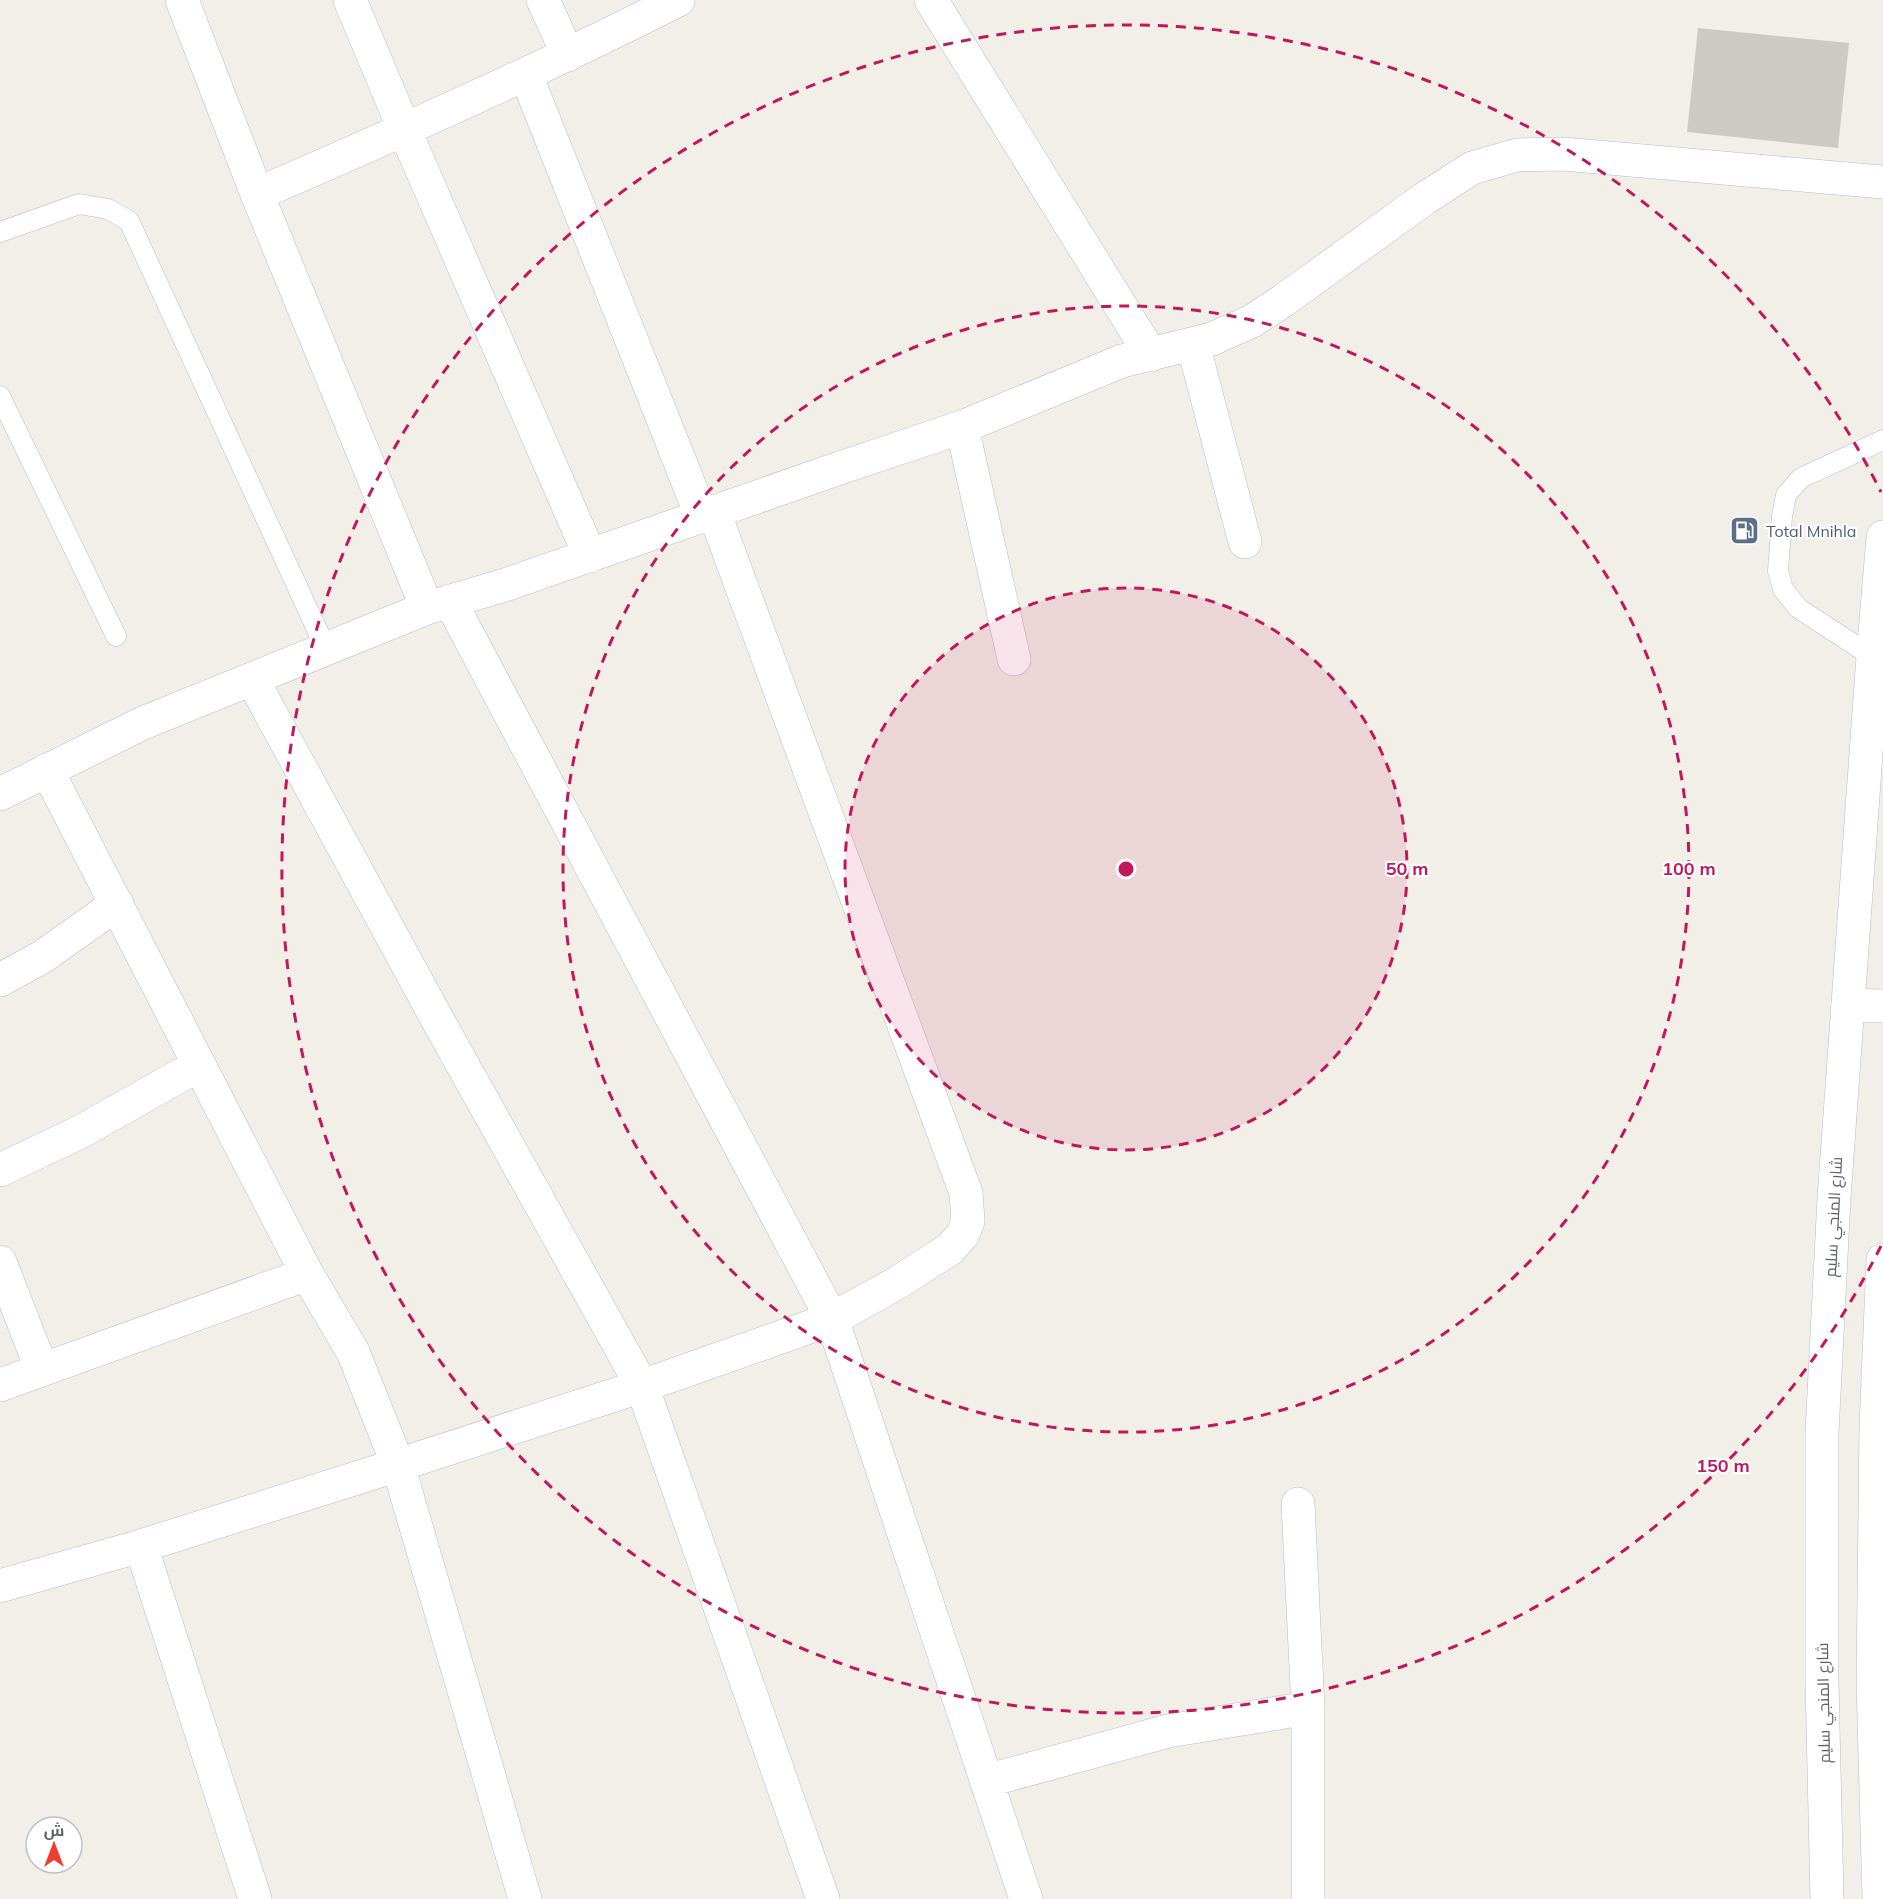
<svg xmlns="http://www.w3.org/2000/svg" width="1883" height="1899" viewBox="0 0 1883 1899" font-family="Mulish,Cairo,sans-serif">
<style>
.building{fill:#cccac4}
.lines{fill:none;stroke-linecap:round;stroke-linejoin:round}
.lane-casing{stroke:#b9bcc1;stroke-width:21}
.street-casing{stroke:#b9bcc1;stroke-width:34}
.secondary-casing{stroke:#babdc3;stroke-width:34}
.lane{stroke:#fff;stroke-width:20}
.street{stroke:#fff;stroke-width:33}
.secondary{stroke:#fff;stroke-width:33}
.ring{fill:none;stroke:#c2185b;stroke-width:3;stroke-dasharray:10 8}
.labels{text-anchor:middle;stroke-width:4.5;stroke-linejoin:round;paint-order:stroke}
.service-label{font-size:16px;fill:#4e5e75;stroke:#fff;text-anchor:start}
.street-label{font-size:16px;fill:#5e6268;stroke:#fff}
.centre{fill:#c2185b;stroke:#fff;stroke-width:3}
.ring-label{font-size:18px;text-anchor:middle;font-weight:bold;fill:#c2185b;stroke:#fff;stroke-width:4.5;stroke-linejoin:round;paint-order:stroke}
</style>
<rect width="100%" height="100%" fill="#f1efe7"/>
<path class="building" d="M1698 28 1849 43 1838 148 1687 132Z"/>
<g class="lines">
<defs>
<path id="lane" d="M0 232 79 204 108 209 129 221 326 649
M0 396 116 636
M1873 657 1798 608 1783 589 1778 571 1782 517 1786 495 1801 478 1883 440"/>
<path id="street" d="M182 0 257 194
M350 0 405 131 590 556
M543 0 568 55
M931 0 1151 355
M526 75 702 517
M1193 344 1245 542
M962 427 1014 659
M450 601 832 1319 1026 1899
M427 608 257 194C399 133 540 70 678 0
M252 679 441 1026 642 1386 823 1899
M47 770 307 1274 353 1352 398 1465 525 1899
M0 794 143 723 427 608 505 585 831 471 962 427 1122 361 1212 339 1252 321 1284 300 1424 199 1472 168 1517 155 1563 154 1883 182
M0 980 42 957 117 904
M1848 1005 1883 1006
M0 1170 80 1132 199 1065
M0 1262 42 1370
M0 1385 307 1274
M1298 1504 1308 1708V1899
M141 1546 255 1899
M0 1586 141 1546 398 1465 642 1386 832 1319 897 1283 950 1249 963 1234 968 1221 966 1193 714 512
M986 1781 1168 1731 1308 1708"/>
<path id="secondary" d="M1827 1899 1822 1683V1432L1834 1198 1873 657 1883 537
M1879 1899 1873 1682 1876 1427 1883 1260"/>
</defs>
<use href="#lane" class="lane-casing"/>
<use href="#street" class="street-casing"/>
<use href="#secondary" class="secondary-casing"/>
<use href="#lane" class="lane"/>
<use href="#street" class="street"/>
<use href="#secondary" class="secondary"/>
</g>
<circle cx="1126" cy="869" r="281" fill="#c2185b" fill-opacity=".12"/>
<g class="ring">
<circle cx="1126" cy="869" r="281"/>
<circle cx="1126" cy="869" r="563"/>
<path d="M1881 1246A844 844 0 1 1 1881 492"/>
</g>
<defs>
<symbol id="fuel-square" viewBox="-11 -11 22 22"><rect x="-9" y="-9" width="18" height="18" rx="4" fill="#5c6f8a" stroke="#fff"/><path d="M-5.5-6h7V0h2V4h1.3V-2.5L3-4.5l.8-.8L6-3V5H2.5V1h-1V6h-7ZM-4.2-4.7v3.2H.2V-4.7Z" fill="#fff"/></symbol>
</defs>
<g fill-rule="evenodd">
<use href="#fuel-square" x="1728" y="514" width="33" height="33"/>
</g>
<g class="labels">
<g class="service-label">
<text x="1766" y="537">Total Mnihla</text>
</g>
<g class="street-label">
<text transform="translate(1833 1217) rotate(-87)" y="6">شارع المنجي سليم</text>
<text transform="translate(1823 1703) rotate(-91)" y="6">شارع المنجي سليم</text>
</g>
</g>
<circle cx="1126" cy="869" r="9" class="centre"/>
<g class="ring-label">
<text x="1407" y="875">50 m</text>
<text x="1689" y="875">100 m</text>
<text x="1723" y="1472">150 m</text>
</g>
<g transform="translate(54 1845)"><circle r="28" fill="#ffffff" stroke="#bfc0c3" stroke-width="1.5"/>
<path d="M0-4.5L10 22L0 15L-10 22Z" fill="#ef3e2e"/>
<text y="-9" font-size="16" font-weight="bold" text-anchor="middle" fill="#5e6268">ش</text>
</g>
</svg>
